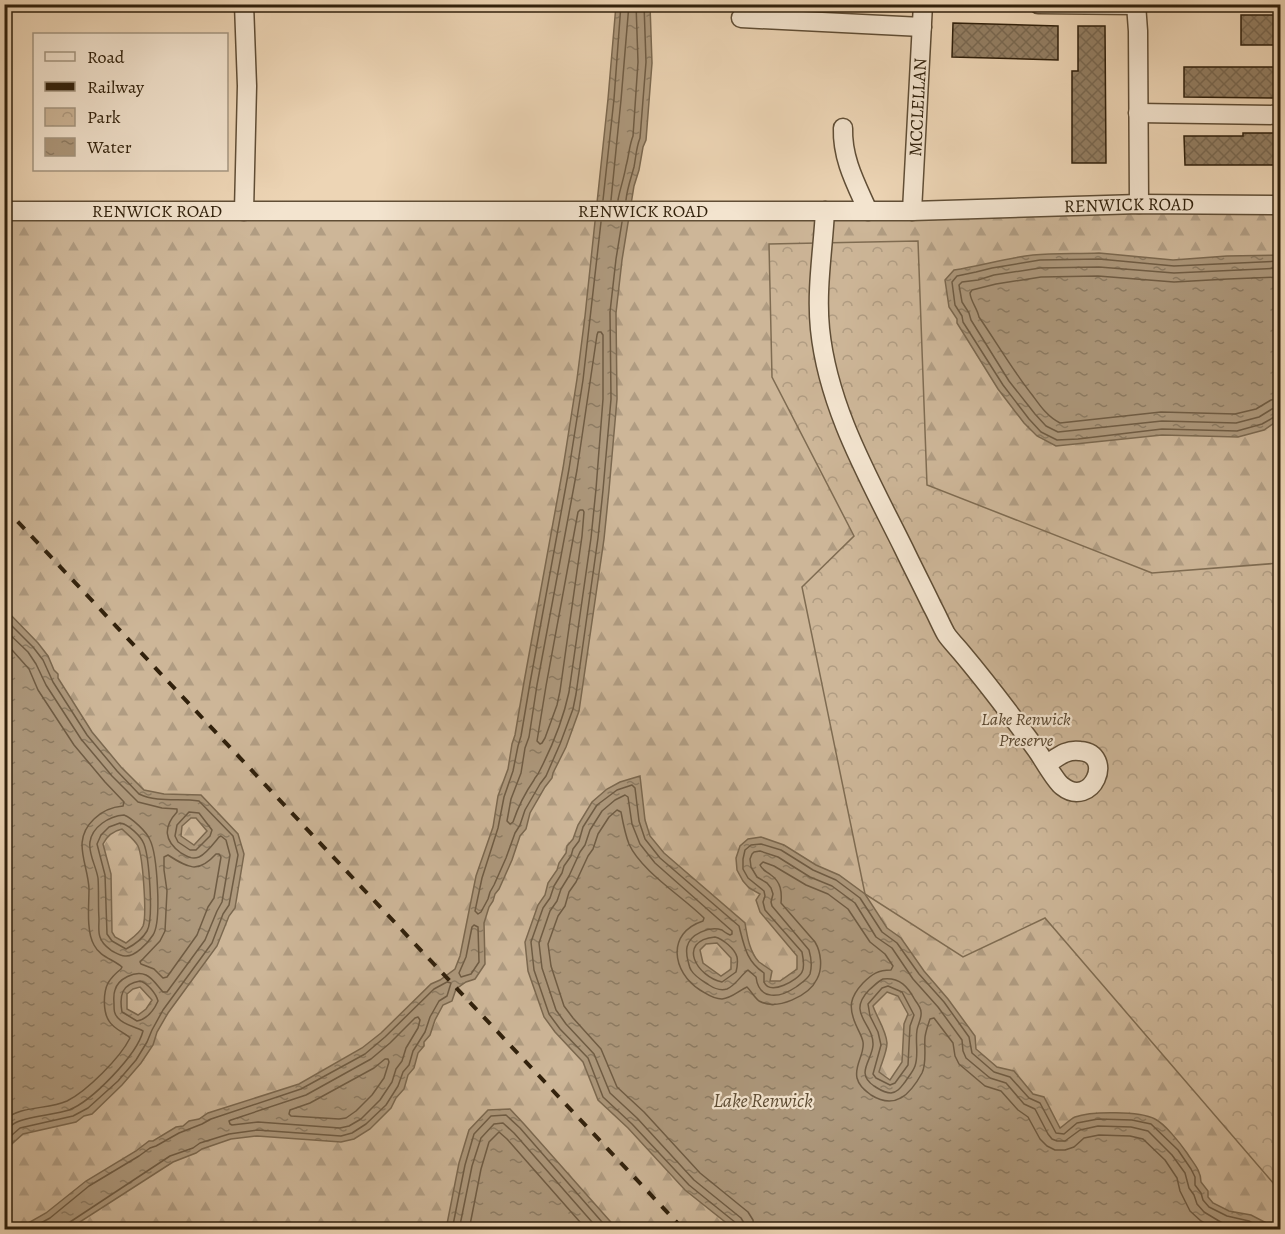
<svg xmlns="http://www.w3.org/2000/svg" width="1285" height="1234" viewBox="0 0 1285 1234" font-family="Alegreya,serif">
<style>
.forest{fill:url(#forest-firs);stroke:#7f6c52;stroke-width:1.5}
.park{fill:url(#park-crowns);stroke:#7f6c52;stroke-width:1.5}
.water{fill:url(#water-ripples);stroke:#7b684f;stroke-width:1.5;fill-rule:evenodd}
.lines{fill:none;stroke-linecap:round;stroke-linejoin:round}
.shore{stroke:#6f5c44;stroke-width:1.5}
.building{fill:url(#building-cross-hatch);stroke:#31210c;stroke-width:1.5}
.minor-casing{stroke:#604e36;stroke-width:21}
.minor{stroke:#f3e4cf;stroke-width:18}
.rail{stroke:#31210c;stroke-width:4;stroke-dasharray:10 10;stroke-linecap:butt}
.labels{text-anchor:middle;stroke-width:4.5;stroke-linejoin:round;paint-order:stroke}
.street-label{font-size:18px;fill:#31210c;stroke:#f3e4cf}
.park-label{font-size:18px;font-style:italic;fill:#58462f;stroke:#f3e4cf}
.water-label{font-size:20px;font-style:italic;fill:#5c4b33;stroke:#f3e4cf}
</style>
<defs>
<pattern id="forest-firs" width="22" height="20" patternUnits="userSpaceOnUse" patternTransform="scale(1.5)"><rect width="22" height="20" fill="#cdb698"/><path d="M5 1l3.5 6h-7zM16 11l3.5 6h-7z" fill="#b09c82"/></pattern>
<pattern id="park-crowns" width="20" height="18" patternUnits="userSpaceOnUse" patternTransform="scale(1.5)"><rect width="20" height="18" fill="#cdb698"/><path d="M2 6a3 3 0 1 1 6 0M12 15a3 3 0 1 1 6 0" fill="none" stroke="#b09c82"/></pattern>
<pattern id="water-ripples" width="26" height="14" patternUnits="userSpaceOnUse" patternTransform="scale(1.5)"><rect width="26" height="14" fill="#ad987c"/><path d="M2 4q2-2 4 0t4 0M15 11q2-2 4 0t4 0" fill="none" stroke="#8d7c64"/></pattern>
<pattern id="building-cross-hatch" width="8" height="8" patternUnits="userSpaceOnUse" patternTransform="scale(1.5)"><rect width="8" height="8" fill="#937f64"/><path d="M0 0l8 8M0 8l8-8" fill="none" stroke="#796851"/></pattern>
</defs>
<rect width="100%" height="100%" fill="#edd5b5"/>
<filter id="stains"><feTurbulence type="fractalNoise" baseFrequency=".00333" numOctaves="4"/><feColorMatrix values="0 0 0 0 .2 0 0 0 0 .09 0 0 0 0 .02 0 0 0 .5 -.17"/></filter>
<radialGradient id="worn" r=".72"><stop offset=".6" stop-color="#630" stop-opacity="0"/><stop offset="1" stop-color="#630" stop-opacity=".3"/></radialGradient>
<path class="forest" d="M5 211H1280V1229L5 1230Z"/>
<path class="park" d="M918 241 927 485 1152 573 1280 563V1191L1045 918 963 957 865 894 802 587 854 536 772 377 769 244Z"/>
<path class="water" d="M616 5H650L652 63 646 140 643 147 639 170 634 186 622 260 616 313 617 399 609 490 604 539 579 711 566 747 553 773 552 778 545 787 530 813 526 829 520 836 512 860 499 889 495 894 493 901 489 907 484 923 485 964 475 979 466 982 456 989 452 1001 443 1005 435 1020 430 1035 424 1042V1046L418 1053 414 1068 408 1075 404 1089 396 1098 391 1108 370 1129 354 1139 341 1142 257 1136 231 1139 202 1149 196 1153 173 1162 69 1229 16 1230 46 1213 86 1181 136 1151 149 1141H153L176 1127 183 1126 189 1121 199 1119 208 1113 299 1084 362 1048 381 1033 431 984 440 980 455 969 460 956 476 876 493 827 498 796 508 769 512 744 515 735 524 682 563 468 577 379 585 316 608 99Z
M1099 253 1173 260 1227 256 1280 255V419L1264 430 1238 437 1162 435 1056 446 1037 436 1024 423 998 389 957 323V319L949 307 945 280 954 270C981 266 1006 258 1033 255 1055 253 1077 254 1099 253Z
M5 609 38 643 48 656 54 670 58 674V678L92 732 121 767 144 790 164 794 201 795 238 834 244 854 235 908 229 916 217 946 168 1013 157 1032 153 1045 141 1063 122 1085 92 1114 84 1116 76 1122 23 1134 5 1150ZM191 818H196L207 831 194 845 181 836 182 826ZM122 829C127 834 135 840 138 846 143 857 147 916 143 926 140 933 131 939 126 943L115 937 112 932 111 874 103 844C107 836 113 831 122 829ZM140 987 152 1000 146 1009 138 1015 127 1009V994L133 989Z
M640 776 645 820 650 836 664 853 745 923C747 936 750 953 759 962 763 965 768 968 772 971L770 981H780L797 969V956L760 912 756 900 760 894 749 888 743 881 737 870 736 858 740 846 748 839 761 837 784 845 816 865 839 875 865 894 887 928 901 938 924 971 948 999 975 1036 976 1049 997 1067 1014 1071 1033 1094 1044 1097 1060 1128C1065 1125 1070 1119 1075 1117 1091 1111 1140 1111 1155 1119 1165 1124 1180 1143 1187 1153 1193 1163 1201 1170 1201 1182L1208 1191V1197L1213 1203 1229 1211 1251 1215 1278 1229H734L685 1190 628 1128 598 1100 583 1062 555 1032 544 1017 528 971 525 942 538 905 545 895 548 883 557 870 559 863 566 853 567 846 573 839 578 825 592 802 607 789 620 782ZM717 943 731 958V969L721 976 703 963 700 950 706 944ZM887 992 898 996 908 1014 904 1024 902 1062 890 1080 879 1072C881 1064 887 1052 887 1043 886 1030 877 1018 873 1006Z
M510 1109 524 1124 617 1229H446L459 1163 469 1130 488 1110Z"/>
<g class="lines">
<path class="shore" d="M603 200 614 99 621 4
M611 200 621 100 629 4
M618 200C620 189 624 178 626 166 629 156 629 146 633 136L638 62 636 4
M626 200C627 189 631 178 634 167 636 157 636 148 640 138L646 62 644 4
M601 222 583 380 569 469 530 683 521 736 518 746 513 771 504 797 498 828 482 878 475 911 478 914 481 912 488 899 490 892 494 885 506 858 515 833 520 825 525 810 540 784 546 776 560 744 573 709 576 694 598 538 603 490 611 399 610 312 616 259 622 222
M1280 261 1174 266 1099 259 1040 260 992 268 976 272 957 276 952 282 955 305 962 316 963 322 1003 385 1029 419 1041 432 1057 440 1078 439 1162 429 1237 431 1262 424 1276 416 1280 415
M1280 268 1174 273 1099 267 1040 268 994 275 978 280 962 282 959 285 962 302 969 313 971 320 1009 381 1035 414 1046 426 1058 432 1162 421 1236 423 1259 417 1272 409 1280 407
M1280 277 1228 279 1174 282 1098 276 1041 277 996 284 972 290 970 293C971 302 977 308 979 317 997 343 1013 371 1033 396 1041 407 1048 417 1060 423L1161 412 1235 414 1256 409 1271 400 1280 398
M598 332H601L603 335V399L596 489 591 538 569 692C563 720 552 747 539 772 538 775 535 777 534 780 525 793 518 807 513 822L510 824 507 821 511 799 521 773 525 748 529 737 537 685 577 470 597 335Z
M580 510H583L584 512 582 536 560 691 557 705 545 738 542 743 540 744 537 741 546 686 578 512Z
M4 618 33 647 43 660 53 682 87 735 117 771 139 794C158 803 179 798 199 801L233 836 238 855 229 905 223 914 212 943 163 1010 152 1030 147 1042 136 1060 118 1081 88 1108 73 1116 20 1128 4 1142
M4 629 28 652 36 664 46 685 81 739 112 776 138 802 162 808 177 809V812C163 827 164 841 181 853 186 856 192 860 199 857 206 854 214 843 219 837L221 836 226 840 230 855 222 902 217 911 205 940 167 992H163C158 987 153 978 146 975 135 970 118 979 115 990 113 995 114 1000 114 1005 114 1010 114 1014 118 1018 125 1026 135 1026 143 1031 137 1055 92 1101 69 1110 55 1115 27 1116 15 1123 11 1125 8 1129 4 1132
M4 641 29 669 38 690 74 745 105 782 124 802 123 806C111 807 102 811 94 819 71 841 88 863 89 889 89 905 86 931 94 945 100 957 113 959 122 967L121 969C116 973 111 978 108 983 103 993 103 1012 109 1021 113 1028 122 1032 128 1036L130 1038C120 1058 87 1091 67 1101 47 1110 22 1105 4 1120
M189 812 199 813 212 830 210 836 196 850H190L178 842 175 836 177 825Z
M124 815C132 818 147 832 150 840 157 854 162 921 153 935 148 943 135 957 125 956 120 956 116 953 112 951 107 947 102 944 100 937 98 932 99 925 99 919 98 906 99 891 98 878 96 866 88 853 90 842 92 827 109 816 124 815Z
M120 823C128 824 141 836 144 844 149 857 154 919 147 931 143 938 134 945 126 949L112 941 107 934 105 875 97 844 101 835 109 827Z
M216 854H219L221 857 214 898 208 907 197 935 167 977 163 978 154 969 141 964 140 962 160 941 165 931 167 891 164 870V857L168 855C188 868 198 874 216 854Z
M474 925 478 927 479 962 471 974 461 977 459 973 466 957 472 927Z
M715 937C723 939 735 949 737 957 738 962 737 968 736 972L722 982C697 977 676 941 715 937Z
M883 979C900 977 908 987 915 1000 918 1004 921 1008 921 1012 922 1018 918 1024 917 1030 915 1042 919 1055 915 1066 913 1072 908 1077 905 1082 901 1087 898 1092 891 1093 884 1093 879 1089 874 1086 855 1073 872 1061 873 1045 874 1023 846 1014 869 990 874 986 877 982 883 979Z
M140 981C147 983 156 993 158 1001 154 1010 147 1019 137 1021L122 1012C119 995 122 984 140 981Z
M888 986 902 992 914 1015 910 1026 908 1065 895 1083 890 1085 876 1078 873 1074 881 1045 878 1032 870 1016 868 1004 882 988Z
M418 1017 420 1020 418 1028 406 1048 402 1061 396 1069 392 1082 380 1100 361 1119 349 1126 340 1128 258 1122 232 1125 230 1124 229 1121 231 1120 306 1095 371 1059 390 1043 415 1018Z
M385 1059H388L389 1062 384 1078 372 1095 356 1111 346 1118 339 1119 291 1116 289 1114 290 1110 310 1103 374 1068Z
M28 1230 50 1218 89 1186 139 1156 150 1148 156 1146 179 1133 202 1124 211 1119 301 1089 365 1054 385 1037 434 989 447 982 451 983 447 996 439 1001 430 1017 425 1032 413 1051 409 1065 403 1072 398 1086 386 1105 366 1124 352 1133 341 1136 257 1130 229 1134 200 1143 193 1148 170 1156 70 1222 67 1225V1230
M452 1230 465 1165 474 1134 491 1116 506 1115 520 1128 609 1230
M459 1230 472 1166 481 1138 494 1124 503 1123 514 1133 599 1230
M469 1230 481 1169 489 1142 499 1132 507 1139 587 1230
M737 1230 736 1223 689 1185 632 1124 603 1097 588 1058 560 1029 549 1014 534 970 531 942 543 908 550 898 554 886 562 873 564 866 571 856 573 849 579 841 583 827 597 805 617 790 632 785 635 788 639 821 645 839 660 858 739 926C744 945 746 961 764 973 764 973 764 982 764 982 770 996 798 980 802 972 805 967 803 957 802 952L765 910 763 902 765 896 764 891 748 878 743 869V859L745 850 751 845 761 844 781 850 813 870 836 880 860 898 882 932 897 943 919 974 944 1002 969 1037 972 1053 994 1072 1010 1077 1029 1098 1040 1103 1056 1133 1064 1134 1077 1123 1098 1119 1132 1120 1151 1124 1178 1150 1191 1169 1195 1177V1185L1201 1193 1203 1200 1209 1207 1227 1216 1249 1221 1265 1230
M745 1230 744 1223 741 1218 694 1180 637 1118 610 1093 594 1054 566 1024 556 1010 542 968 539 943 550 911 557 901 561 889 569 876 580 852 585 845 590 830 602 811 615 800 625 795 628 797 632 824 640 844 655 863 732 931V934L730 935C728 934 723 931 722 930 709 926 690 934 687 947 686 952 687 957 688 961 689 964 689 967 691 970 695 977 703 981 709 985 715 989 720 991 727 989 736 985 741 975 748 970L756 977C759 1001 780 998 796 987 801 983 807 980 810 974 812 967 811 957 809 950L772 906 771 902 773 894 771 888 767 883 757 877 751 867 750 859 752 854 754 852 760 851 778 857 810 877 832 886 855 903 876 937 892 948 913 979 938 1007 962 1040 963 1051 966 1058 990 1078 1006 1083 1024 1104 1035 1109 1048 1134 1052 1139 1057 1141H1065L1080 1130 1098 1126 1131 1127 1148 1131 1172 1155 1185 1173 1189 1188 1194 1195 1197 1204 1204 1212 1224 1224 1249 1230
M754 1230 753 1220 748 1212 700 1173 644 1112 617 1087 601 1049 573 1018 564 1006 551 966 548 944 558 916 565 906 569 892 576 882 588 856 593 849 598 834 609 817 617 810 621 812C623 823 625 834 629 844 641 871 683 897 704 918L703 921C666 933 672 972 700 990 707 994 713 999 722 999 732 998 738 991 747 987 751 991 754 997 759 1001 777 1011 809 996 817 979 823 968 821 952 815 942L781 903C782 892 781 882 771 875 766 871 763 871 760 865L763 862 774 866 806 885 828 894 848 909 870 942 885 954 893 966 891 970C878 970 872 974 863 983 850 997 848 1007 856 1025 858 1030 862 1036 863 1042 865 1054 854 1065 857 1078 859 1086 865 1090 871 1095 895 1110 910 1095 922 1073 927 1063 924 1048 925 1037 926 1030 928 1025 930 1019L934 1018 953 1043 955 1056 959 1064 985 1086 1001 1091 1018 1110 1028 1117 1040 1139 1047 1146 1055 1150H1065L1074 1147 1084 1138 1099 1135 1130 1136 1143 1139 1165 1160 1177 1178 1180 1191 1190 1211 1201 1221 1216 1230"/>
</g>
<path class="building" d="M1241 15H1281V45H1241Z
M953 23 1058 26V60L952 57Z
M1078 26H1105L1106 163H1072V71H1078Z
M1184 67H1281V98L1184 97Z
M1243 133H1281V165H1185L1184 136H1243Z"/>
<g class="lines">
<defs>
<g id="minor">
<path d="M244 4 247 86 244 211"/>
<path d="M1038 4 1136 5"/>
<path d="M1136 4 1138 31 1139 204"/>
<path d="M741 18 922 27"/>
<path d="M1138 113 1280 115"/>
<path d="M843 128C842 159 856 184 868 211"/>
<path id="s1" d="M4 211H912L1139 204 1280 205"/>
<path d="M825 211C823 250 816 290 820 329 828 408 869 478 904 549 913 568 923 587 932 606 937 615 941 625 946 634 950 640 956 646 961 652 987 683 1012 716 1036 749 1042 757 1055 781 1062 786 1092 810 1116 754 1080 751 1066 749 1058 757 1047 764"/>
<path id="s2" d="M912 211 923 4"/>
</g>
</defs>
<use href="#minor" class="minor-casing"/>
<use href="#minor" class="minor"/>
<path class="rail" d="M4 507 684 1230"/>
</g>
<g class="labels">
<g class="street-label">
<text dy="6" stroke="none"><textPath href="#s2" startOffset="104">MCCLELLAN</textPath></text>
<text dy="6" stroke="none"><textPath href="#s1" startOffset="1125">RENWICK ROAD</textPath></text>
<text dy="6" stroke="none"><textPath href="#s1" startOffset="153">RENWICK ROAD</textPath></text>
<text dy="6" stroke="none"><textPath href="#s1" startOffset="639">RENWICK ROAD</textPath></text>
</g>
<g class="park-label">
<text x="1026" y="725">Lake Renwick<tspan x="1026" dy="21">Preserve</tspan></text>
</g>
<g class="water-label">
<text x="763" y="1107">Lake Renwick</text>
</g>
</g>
<rect width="1285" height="1234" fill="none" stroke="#edd5b5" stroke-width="24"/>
<rect x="6" y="6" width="1273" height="1222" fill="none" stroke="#31210c" stroke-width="3"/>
<rect x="12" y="12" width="1261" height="1210" fill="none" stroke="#31210c" stroke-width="1.5"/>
<rect x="33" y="33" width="195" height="138" fill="#f3e4cf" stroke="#a59681" stroke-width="1.5"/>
<rect x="45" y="52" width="30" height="9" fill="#f3e4cf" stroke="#a59681" stroke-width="1.5"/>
<text x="87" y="63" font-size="18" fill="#31210c">Road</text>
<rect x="45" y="82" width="30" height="9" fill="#31210c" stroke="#a59681" stroke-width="1.5"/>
<text x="87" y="93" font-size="18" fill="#31210c">Railway</text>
<rect x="45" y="108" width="30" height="18" fill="url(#park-crowns)" stroke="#a59681" stroke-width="1.5"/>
<text x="87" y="123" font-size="18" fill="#31210c">Park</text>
<rect x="45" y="138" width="30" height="18" fill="url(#water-ripples)" stroke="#a59681" stroke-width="1.5"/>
<text x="87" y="153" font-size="18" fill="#31210c">Water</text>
<rect width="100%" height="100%" filter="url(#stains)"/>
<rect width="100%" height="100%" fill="url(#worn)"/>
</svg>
